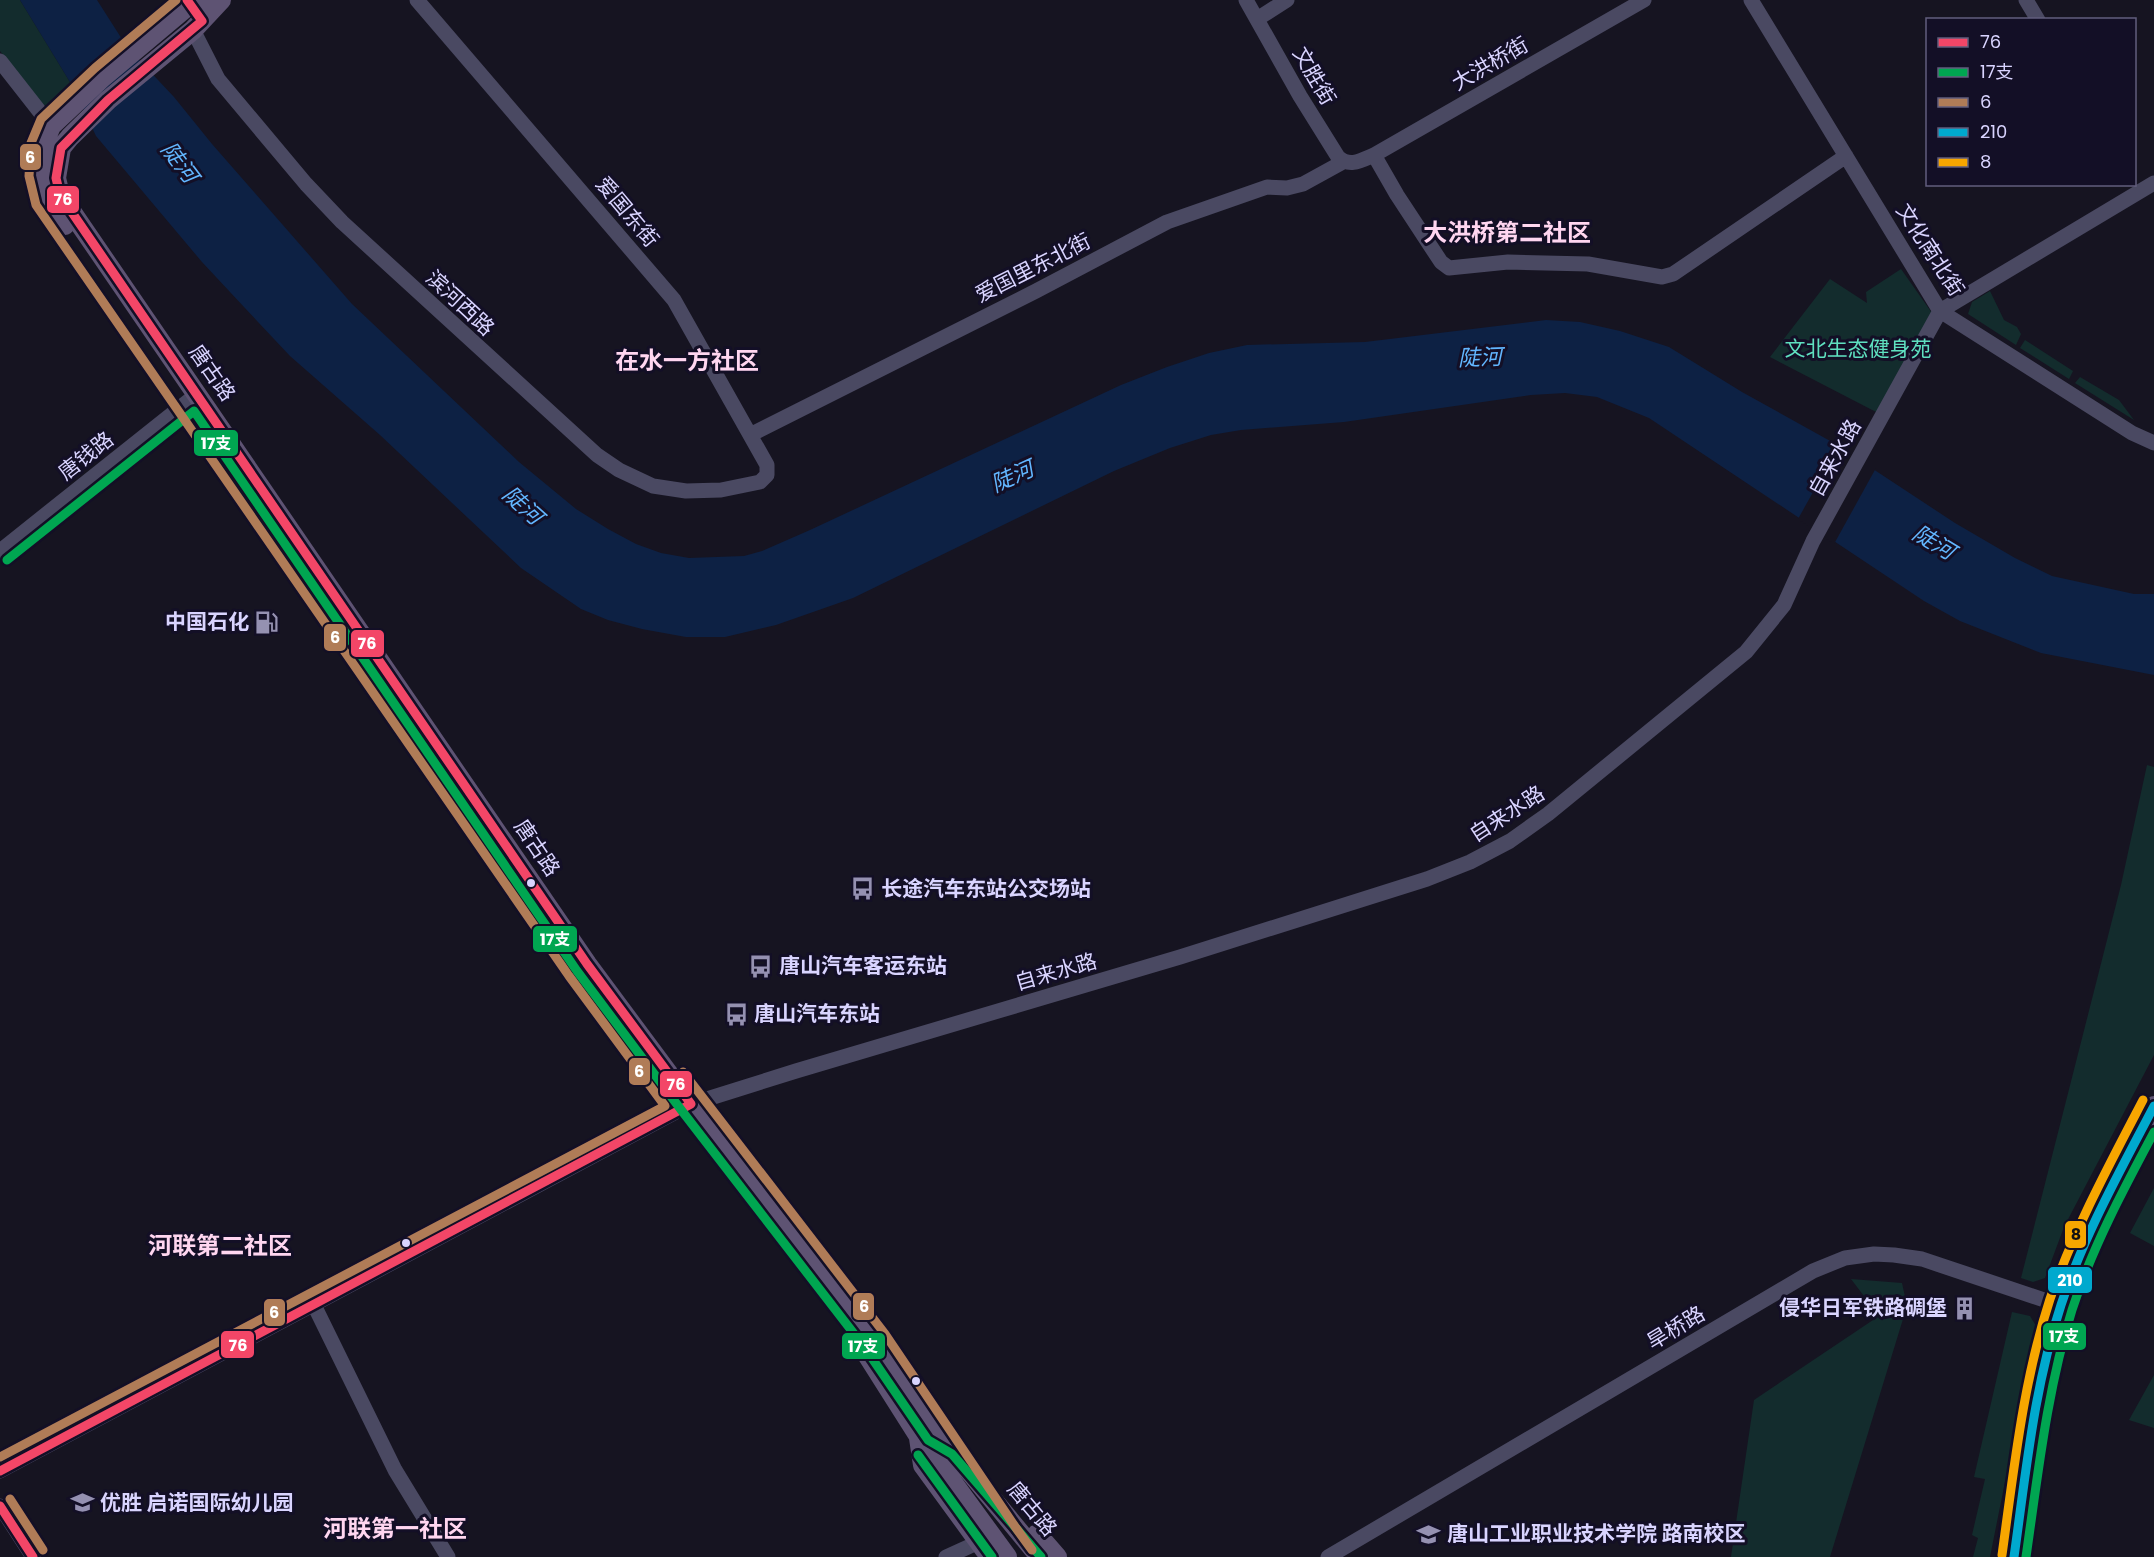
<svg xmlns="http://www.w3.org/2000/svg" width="2154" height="1557" viewBox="0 0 2154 1557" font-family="Poppins,'Noto Sans SC',sans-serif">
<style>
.green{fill:#132c2d}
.water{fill:#0d2144}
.pier{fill:#161421}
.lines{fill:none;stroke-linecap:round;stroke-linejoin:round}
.minor{stroke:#4a4962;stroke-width:15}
.major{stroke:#5e5373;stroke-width:20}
.bus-1-casing{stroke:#130f26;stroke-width:14}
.bus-2-casing{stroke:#130f26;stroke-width:14}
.bus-3-casing{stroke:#130f26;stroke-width:14}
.bus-4-casing{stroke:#130f26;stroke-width:14}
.bus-5-casing{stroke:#130f26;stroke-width:14}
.bus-1{stroke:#f34667;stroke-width:9}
.bus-2{stroke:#00a651;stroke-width:9}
.bus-3{stroke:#b07c57;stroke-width:9}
.bus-4{stroke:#00a9ce;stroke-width:9}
.bus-5{stroke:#f7a600;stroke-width:9}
.bus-dot{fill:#d9d4ff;stroke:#130f26;stroke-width:2}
.labels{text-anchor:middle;stroke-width:6;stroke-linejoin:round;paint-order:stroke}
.street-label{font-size:21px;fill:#d9d4ff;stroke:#130f26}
.park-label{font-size:21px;fill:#5fe0c0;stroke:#130f26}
.poi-label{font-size:21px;font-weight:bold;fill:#d9d4ff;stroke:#130f26;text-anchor:start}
.water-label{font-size:22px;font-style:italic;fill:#62b6ff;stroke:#130f26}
.quarter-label{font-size:24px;font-weight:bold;fill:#ffd6f0;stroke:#130f26}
.line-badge{stroke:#130f26;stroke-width:2}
.badge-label{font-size:16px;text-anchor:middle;font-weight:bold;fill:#fff}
.pale-badge-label{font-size:16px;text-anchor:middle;font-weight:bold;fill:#111}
</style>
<rect width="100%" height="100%" fill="#161421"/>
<path class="green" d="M0 0H20L73 87 50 106 43 105 0 51Z
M1901 269 1932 313 1878 413 1770 357 1830 279 1867 303 1866 292Z
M1990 291 2004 320 2017 327 2021 334 2016 345 1968 314 1972 302Z
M2025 340 2073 371 2069 379 2020 348Z
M2080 377 2119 400 2134 420 2075 383Z
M2147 765 2154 767V1055L2064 1227 2045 1278 2033 1282 2021 1278 2121 885Z
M2154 1188V1246L2130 1233Z
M1851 1279 1902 1283 1907 1306 1830 1557H1731L1754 1400 1879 1316Z
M2012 1312 2030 1316 2036 1326 1990 1557H1973L1978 1538 1972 1535 1985 1479 1974 1477Z
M2154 1375V1428L2129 1420Z"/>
<path class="water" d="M20 0H97L127 47 174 97 212 144 352 304 519 462 576 509 608 529 636 544 661 553 689 558 744 556 762 551 810 530 1121 385 1167 367 1209 353 1247 345 1365 342 1546 320 1580 322 1620 331 1669 347 1742 392 1832 442 1955 523 2015 558 2052 576 2134 594H2154V675L2041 653 1960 621 1924 601 1649 418 1597 397 1565 393 1531 395 1344 422 1241 430 1211 435 1170 448 1114 471 853 598 776 625 725 637H686L642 629 608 620 581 609 521 568 380 435 290 356 244 307 202 262 96 136 73 87Z"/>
<path class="pier" d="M1840 444 1876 468 1834 544 1798 519Z"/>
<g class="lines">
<path class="minor" d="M1246 0 1300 96 1338 157C1350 168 1362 160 1374 155L1644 0
M1751 0 1940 311 2132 433 2154 443
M2026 0 2038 20
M1257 19 1287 0
M193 30 218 79 306 184 342 222 597 455 619 470 653 486 686 491 721 490 760 482 767 475V465L674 300 417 0
M0 61 51 126
M1374 155 1397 195 1441 262 1449 268 1508 262 1588 264 1662 277 1673 274 1846 156
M750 435 1036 291 1167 222 1267 187 1287 188 1303 184 1343 162
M0 551 197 394
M314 1305 395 1470 448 1557
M0 1471 691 1104 796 1071 1180 957 1427 879 1470 862 1510 841 1548 814 1746 652 1784 605 1813 541 1940 311 2154 183
M0 1506 33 1557
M946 1557 979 1542
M1328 1557 1813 1271 1845 1258 1874 1254 1894 1255 1922 1259 2071 1309"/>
<path class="major" d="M221 0 193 30 108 100 70 137 61 148 56 178 60 195 587 964 691 1104 875 1341 937 1432 1040 1557
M65 225 47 200 41 177 43 145 51 126 103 77 190 4 200 0
M854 1334 918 1435 1007 1557
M919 1438 923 1465 985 1550
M1037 1534 1057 1557
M2014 1557C2026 1473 2034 1386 2061 1305 2083 1236 2120 1171 2154 1106"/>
<defs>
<path id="bus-1" d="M0 1471 691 1104 587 964 60 195 56 178 61 148 108 100 202 21 187 0
M0 1506 33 1557"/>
<path id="bus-2" d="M7 560 194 411 577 971 682 1111 865 1348 928 1440 952 1454 1041 1557
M918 1455 992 1557
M2026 1557C2038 1474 2047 1390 2072 1310 2092 1248 2123 1190 2154 1132"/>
<path id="bus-3" d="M683 1072 885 1334 1016 1528 1032 1550
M0 1457 665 1106 569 976 36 205 29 176 31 143 41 119 95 68 176 0
M10 1499 43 1550"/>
<path id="bus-4" d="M2014 1557C2026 1472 2034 1387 2061 1305 2084 1235 2120 1171 2154 1106"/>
<path id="bus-5" d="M2002 1555C2014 1469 2023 1382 2050 1299 2074 1230 2109 1165 2143 1100"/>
</defs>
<use href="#bus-1" class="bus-1-casing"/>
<use href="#bus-2" class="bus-2-casing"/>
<use href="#bus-3" class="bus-3-casing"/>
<use href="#bus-4" class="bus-4-casing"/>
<use href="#bus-5" class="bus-5-casing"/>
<use href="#bus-1" class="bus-1"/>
<use href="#bus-2" class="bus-2"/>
<use href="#bus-3" class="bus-3"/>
<use href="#bus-4" class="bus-4"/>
<use href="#bus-5" class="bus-5"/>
</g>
<defs>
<symbol id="fuel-bare" viewBox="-9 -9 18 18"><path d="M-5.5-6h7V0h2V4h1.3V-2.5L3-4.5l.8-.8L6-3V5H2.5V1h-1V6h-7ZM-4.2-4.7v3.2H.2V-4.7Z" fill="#9591b1" stroke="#130f26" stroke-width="2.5" paint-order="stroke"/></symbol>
<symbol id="bus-bare" viewBox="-9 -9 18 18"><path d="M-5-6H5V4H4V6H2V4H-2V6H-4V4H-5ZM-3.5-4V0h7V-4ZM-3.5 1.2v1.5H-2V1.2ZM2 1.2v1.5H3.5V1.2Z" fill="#9591b1" stroke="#130f26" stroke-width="2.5" paint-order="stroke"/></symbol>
<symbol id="building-bare" viewBox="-9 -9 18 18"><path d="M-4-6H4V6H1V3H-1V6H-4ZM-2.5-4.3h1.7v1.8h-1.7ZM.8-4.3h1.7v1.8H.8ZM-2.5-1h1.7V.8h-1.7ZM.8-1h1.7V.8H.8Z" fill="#9591b1" stroke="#130f26" stroke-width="2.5" paint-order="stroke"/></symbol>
<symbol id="school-bare" viewBox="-9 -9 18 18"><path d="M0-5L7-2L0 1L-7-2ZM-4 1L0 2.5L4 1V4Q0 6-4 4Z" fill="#9591b1" stroke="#130f26" stroke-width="2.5" paint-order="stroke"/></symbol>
<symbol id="university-bare" viewBox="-9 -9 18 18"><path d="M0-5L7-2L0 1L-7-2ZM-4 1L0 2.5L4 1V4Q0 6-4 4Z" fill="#9591b1" stroke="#130f26" stroke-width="2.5" paint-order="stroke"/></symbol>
</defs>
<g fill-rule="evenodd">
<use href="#fuel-bare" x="250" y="606" width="33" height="33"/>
<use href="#bus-bare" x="846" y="872" width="33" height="33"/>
<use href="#bus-bare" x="744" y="950" width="33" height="33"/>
<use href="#bus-bare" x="720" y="998" width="33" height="33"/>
<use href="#building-bare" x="1948" y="1292" width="33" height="33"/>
<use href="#school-bare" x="66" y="1486" width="33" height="33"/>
<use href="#university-bare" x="1412" y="1518" width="33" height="33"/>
</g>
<g class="bus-dot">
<circle cx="531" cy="883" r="5"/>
<circle cx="406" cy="1243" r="5"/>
<circle cx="916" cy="1381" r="5"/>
</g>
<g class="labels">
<g class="street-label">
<text transform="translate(1490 64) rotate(-30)" y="7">大洪桥街</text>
<text transform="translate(1314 76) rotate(60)" y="7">文胜街</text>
<text transform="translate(627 212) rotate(50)" y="7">爱国东街</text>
<text transform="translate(1930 250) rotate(57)" y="7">文化南北街</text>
<text transform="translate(1033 268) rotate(-27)" y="7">爱国里东北街</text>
<text transform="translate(460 303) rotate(43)" y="7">滨河西路</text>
<text transform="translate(212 373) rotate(55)" y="7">唐古路</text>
<text transform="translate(86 456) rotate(-38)" y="7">唐钱路</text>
<text transform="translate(1835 458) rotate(-61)" y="7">自来水路</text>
<text transform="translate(1507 814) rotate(-33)" y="7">自来水路</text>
<text transform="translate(537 848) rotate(56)" y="7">唐古路</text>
<text transform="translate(1056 972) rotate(-16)" y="7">自来水路</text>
<text transform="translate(1676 1328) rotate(-31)" y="7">旱桥路</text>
<text transform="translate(1032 1509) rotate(50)" y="7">唐古路</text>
</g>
<g class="park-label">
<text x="1858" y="356">文北生态健身苑</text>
</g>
<g class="poi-label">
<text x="249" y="629" text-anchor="end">中国石化</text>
<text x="881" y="896">长途汽车东站公交场站</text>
<text x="779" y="973">唐山汽车客运东站</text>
<text x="754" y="1021">唐山汽车东站</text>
<text x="1947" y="1315" text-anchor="end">侵华日军铁路碉堡</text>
<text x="100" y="1510">优胜 启诺国际幼儿园</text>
<text x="1447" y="1541">唐山工业职业技术学院 路南校区</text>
</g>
<g class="water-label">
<text transform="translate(180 162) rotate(53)" y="8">陡河</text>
<text transform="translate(1480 357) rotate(-2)" y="8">陡河</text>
<text transform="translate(1012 476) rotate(-24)" y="8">陡河</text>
<text transform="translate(523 505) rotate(42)" y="8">陡河</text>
<text transform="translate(1934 542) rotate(31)" y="8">陡河</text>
</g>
<g class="quarter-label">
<text x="1507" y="241">大洪桥第二社区</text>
<text x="687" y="369">在水一方社区</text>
<text x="220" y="1254">河联第二社区</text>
<text x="395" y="1537">河联第一社区</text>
</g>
</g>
<g class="line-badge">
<rect x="19" y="143" width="23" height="28" rx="6" fill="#b07c57"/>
<rect x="46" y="185" width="34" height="29" rx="6" fill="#f34667"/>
<rect x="193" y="429" width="46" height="28" rx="6" fill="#00a651"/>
<rect x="323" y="623" width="24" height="29" rx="6" fill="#b07c57"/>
<rect x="350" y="629" width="35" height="29" rx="6" fill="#f34667"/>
<rect x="532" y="925" width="46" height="28" rx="6" fill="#00a651"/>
<rect x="628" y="1057" width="23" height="29" rx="6" fill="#b07c57"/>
<rect x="659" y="1070" width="34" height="28" rx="6" fill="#f34667"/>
<rect x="2064" y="1220" width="23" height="29" rx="6" fill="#f7a600"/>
<rect x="2047" y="1266" width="46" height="28" rx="6" fill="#00a9ce"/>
<rect x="852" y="1292" width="23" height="29" rx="6" fill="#b07c57"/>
<rect x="263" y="1298" width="23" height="29" rx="6" fill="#b07c57"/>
<rect x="2042" y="1322" width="45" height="29" rx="6" fill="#00a651"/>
<rect x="220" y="1330" width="35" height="29" rx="6" fill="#f34667"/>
<rect x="841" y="1332" width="45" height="28" rx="6" fill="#00a651"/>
</g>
<g class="badge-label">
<text x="30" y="163">6</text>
<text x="63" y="205">76</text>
<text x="216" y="449">17支</text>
<text x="335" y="643">6</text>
<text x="367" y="649">76</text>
<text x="555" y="945">17支</text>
<text x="639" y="1077">6</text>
<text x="676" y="1090">76</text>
<text x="2070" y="1286">210</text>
<text x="864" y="1312">6</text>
<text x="274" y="1318">6</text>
<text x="2064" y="1342">17支</text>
<text x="238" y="1351">76</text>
<text x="863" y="1352">17支</text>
</g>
<g class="pale-badge-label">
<text x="2076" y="1240">8</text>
</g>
<rect x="1926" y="18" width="210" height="168" fill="#130f26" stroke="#625e7d" stroke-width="1.5"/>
<rect x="1938" y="38" width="30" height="9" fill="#f34667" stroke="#625e7d" stroke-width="1.5"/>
<text x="1980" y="48" font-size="18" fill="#d9d4ff">76</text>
<rect x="1938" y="68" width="30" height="9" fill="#00a651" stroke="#625e7d" stroke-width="1.5"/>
<text x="1980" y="78" font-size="18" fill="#d9d4ff">17支</text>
<rect x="1938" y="98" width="30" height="9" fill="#b07c57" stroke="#625e7d" stroke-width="1.5"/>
<text x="1980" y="108" font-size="18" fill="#d9d4ff">6</text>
<rect x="1938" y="128" width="30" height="9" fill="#00a9ce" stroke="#625e7d" stroke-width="1.5"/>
<text x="1980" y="138" font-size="18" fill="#d9d4ff">210</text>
<rect x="1938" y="158" width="30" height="9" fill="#f7a600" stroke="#625e7d" stroke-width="1.5"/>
<text x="1980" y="168" font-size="18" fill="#d9d4ff">8</text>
</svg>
